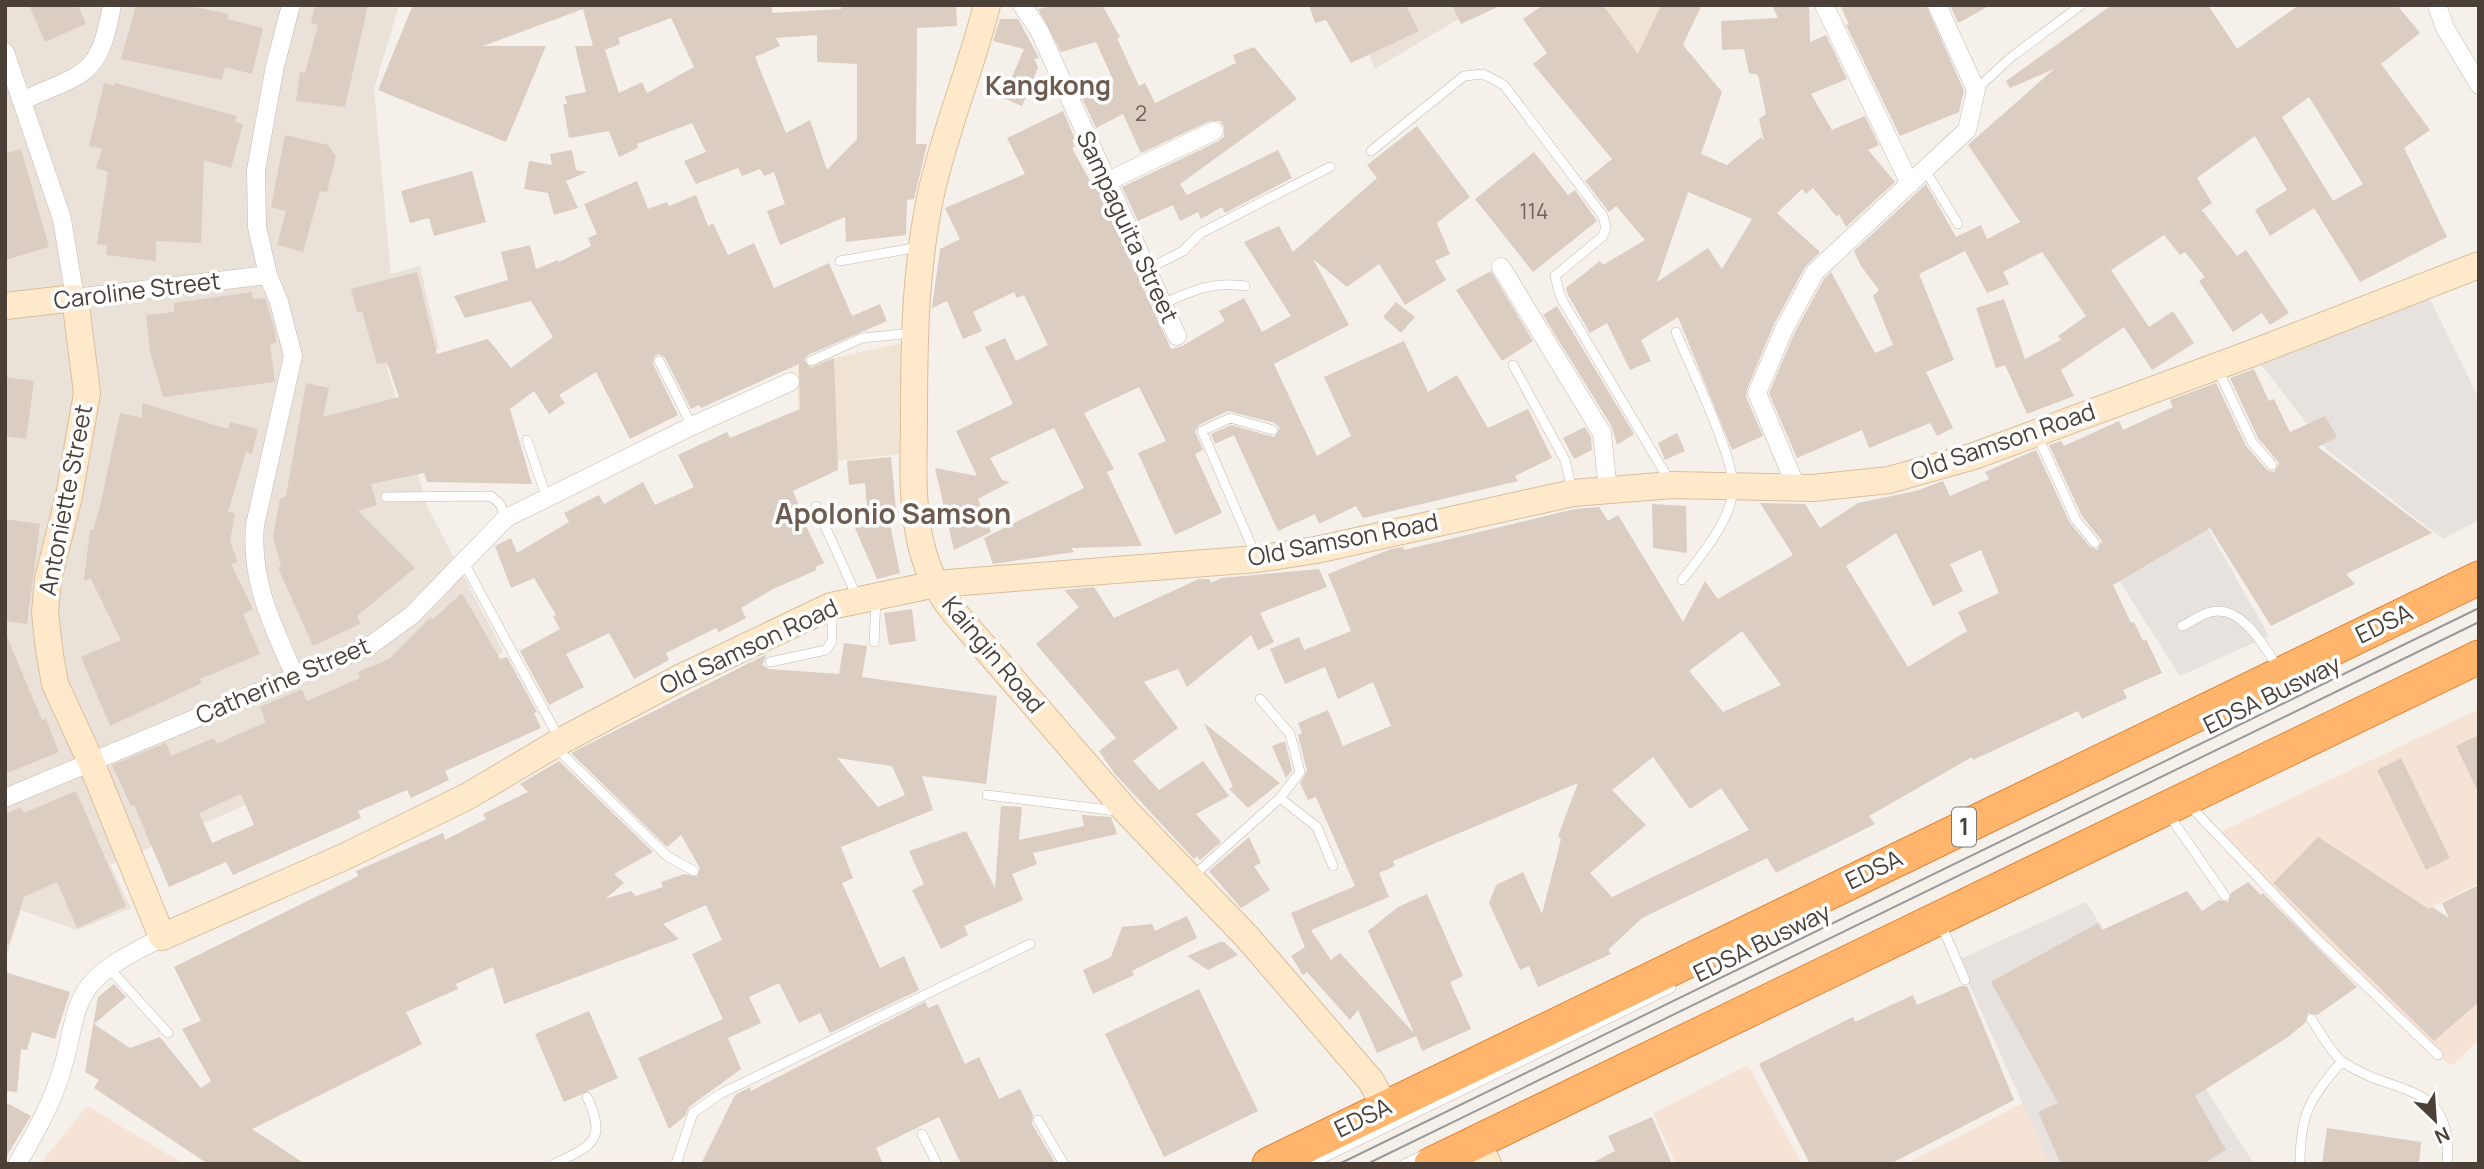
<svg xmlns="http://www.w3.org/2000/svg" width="2484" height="1169" viewBox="0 0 2484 1169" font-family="Manrope,sans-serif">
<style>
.residential{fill:#eae1d8}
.commercial{fill:#f7e3d6}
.industrial{fill:#e8e2df}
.education{fill:#efe3d4}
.building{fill:#dbcdc2;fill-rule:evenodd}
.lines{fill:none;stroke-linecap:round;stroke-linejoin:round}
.lane-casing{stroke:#c5b9af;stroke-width:10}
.street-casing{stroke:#c5b9af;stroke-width:19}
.secondary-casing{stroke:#d9be9c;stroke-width:28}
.highway-casing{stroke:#e28638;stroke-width:35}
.lane{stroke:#fff;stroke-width:9}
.street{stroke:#fff;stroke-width:18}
.secondary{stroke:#ffe9cb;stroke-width:26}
.highway{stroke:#ffb56c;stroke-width:33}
.tram{stroke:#999;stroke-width:2}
.labels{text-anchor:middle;stroke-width:7;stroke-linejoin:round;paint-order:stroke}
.number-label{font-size:21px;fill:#6e635a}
.shield{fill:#fff;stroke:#807974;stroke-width:2}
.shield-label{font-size:23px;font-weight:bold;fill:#4a4038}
.street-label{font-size:24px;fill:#4a4038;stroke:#fff}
.neighbourhood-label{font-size:26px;font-weight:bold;fill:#6d5c4f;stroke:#fff}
.quarter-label{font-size:28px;font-weight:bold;fill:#6d5c4f;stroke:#fff}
</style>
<rect width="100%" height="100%" fill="#f5f0ea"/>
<path class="residential" d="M5 5H399L374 89 391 274 420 266 439 349 387 367 427 506 503 651 430 716 338 764 110 865 131 908 77 930 21 910 5 962Z
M1392 5H1482L1375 69 1361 35Z"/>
<path class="commercial" d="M2479 709V883L2431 907 2454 922 2479 947V1040L2451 1066 2312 931 2220 832Z
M1748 1065 1802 1164H1676L1653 1113Z
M2023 1103 2050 1164H1906Z
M87 1106 184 1164H40Z"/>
<path class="industrial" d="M2428 295 2479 399V520L2443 539 2327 450 2260 363Z
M2203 520 2269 636 2180 676 2104 557Z
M2086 902 2254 1164H2050L1958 960Z"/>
<path class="education" d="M1553 5H1703L1654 100Z
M907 342 905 454 822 462 798 408V366Z"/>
<path class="building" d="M29 5H78L86 24 45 42Z
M136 5H186L228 14 227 19 263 28 252 74 225 67 222 80 121 59Z
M315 5H368L345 107 296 101 300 72 305 73 318 25 311 23Z
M413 5H772V13L841 9V5H956L957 26 917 28 916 144H927L914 199 907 200 906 235 846 242 845 217 780 245 767 211 785 204 774 172 764 176 760 169 742 176 738 168 696 184 684 161 706 152 692 123 637 144 638 148 619 157 609 131 569 138 563 104H567L565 96 586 92 575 46H593L583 9 483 46H546L506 142 378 90ZM671 18 694 67 647 93 642 82 619 93 605 50 620 44 618 38ZM817 35V62L857 64V139L827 170 810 120 786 133 755 57 780 46 776 38Z
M1057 5H1102L1120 37 1117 38 1139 86 1145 83 1155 103 1236 63 1233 55 1254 47 1297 99 1180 184 1187 195 1278 150 1292 178 1225 213 1222 207 1201 219 1198 212 1180 221 1173 205 1138 221 1122 187 1219 141 1224 137V127L1220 121H1210L1141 153 1123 114 1096 128 1082 98 1114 82 1096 42 1061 52 1038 9Z
M1309 5H1406L1419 31 1351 63 1326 20 1315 23Z
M1452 5H1502L1461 24Z
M1543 5H1603L1638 54 1661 5H1701L1683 45 1722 92 1701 154 1727 165 1761 137 1764 141 1759 119 1766 114 1758 75 1749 73 1744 49 1722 50 1721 21 1778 18 1772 5H1809L1810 42 1826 35 1847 79 1811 94 1832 130 1865 116 1879 145 1868 150 1895 182 1846 227 1839 214 1837 217 1813 188 1806 194 1802 189 1777 213 1820 252 1805 267 1774 324 1747 389 1746 397 1763 436 1732 450 1678 317 1641 340 1651 361 1630 370 1607 323 1590 333 1568 295 1566 288 1600 261 1603 265 1645 240 1616 206 1609 212 1585 181 1612 159 1533 64 1547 53 1523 19ZM1688 192 1752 219 1722 269 1708 248 1657 282Z
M1840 5H1926L1964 91 1959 112 1900 136 1846 25 1849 24Z
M1950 5H1991L1958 23Z
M2112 5H2208L2237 49 2299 5H2397L2420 33 2381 64 2430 130 2404 148 2447 237 2360 282 2314 208 2270 236 2255 210 2287 190 2255 136 2197 178 2212 203 2202 210 2237 256 2246 250 2289 313 2270 325 2262 313 2233 332 2199 281 2205 277 2185 252 2180 255 2164 235 2111 270 2149 327 2173 311 2194 343 2152 370 2124 327 2061 370 2074 396 2027 414 2005 365 1996 368 1976 308 2004 299 2025 359 2061 340 2058 336 2086 316 2042 252 2003 272 2009 284 1987 293 1965 251 1919 274 1954 360 1926 372 1953 428 1937 436 1930 423 1869 448 1862 430 1797 458 1769 393 1794 334 1824 279 1831 272 1875 353 1893 345 1873 296 1879 290 1861 266 1854 251 1926 184 1956 237 1981 225 1987 239 2020 222 1968 145 2054 69 2010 88 2006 81ZM2309 97 2363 184 2333 201 2282 117Z
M1000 19H1018L1039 58 1034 59 1038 67 1022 106 1003 98 1024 49 993 41Z
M104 83 114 86 115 83 237 116 235 122 243 124 231 168 204 160 201 243 156 241V261L106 255 107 245 97 244 108 172 96 168 102 149 89 146Z
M1063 111 1075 139 1072 140 1075 147 1072 148 1092 185 1095 184 1099 191 1171 349 1182 346 1225 321 1219 311 1244 298 1262 332 1291 316 1244 242 1279 226 1293 252 1377 178 1367 165 1417 126 1470 197 1437 223 1450 254 1435 261 1446 280 1405 305 1379 264 1347 287 1313 259 1349 325 1274 364 1317 456 1351 436 1324 377 1404 341 1428 392 1457 375 1488 428 1528 409 1552 458 1515 476 1518 481 1363 518 1356 506 1319 524 1315 514 1278 531 1234 435 1215 444 1211 434 1231 425 1274 437 1280 428 1275 423 1228 411 1199 425 1195 431 1203 450 1195 454 1222 513 1175 535 1138 453 1166 441 1139 387 1084 413 1114 469 1107 472 1142 546 1071 548 1074 552 993 564 984 538 1084 488 1054 428 990 458 1002 480 1010 482 978 499 991 532 954 550 935 468 977 476 956 431 1013 404 985 347 1005 338 1016 361 1048 345 1024 295 1017 298 1014 292 973 312 982 331 963 339 947 301 932 308 940 249 960 239 945 208 1025 174 1007 138Z
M285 135 328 145 336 156 327 192 320 191 303 252 277 245 286 211 271 207Z
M21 149 49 247 5 260V154Z
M572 150 576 170 587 172 566 181 578 208 554 215 548 193 524 189 529 161 552 165 550 154Z
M1534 152 1568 195 1575 190 1597 221 1533 272 1475 199Z
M472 171 486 222 434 236 429 218 410 223 401 191Z
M637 181 648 209 667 202 669 206 696 195 708 226 713 223 728 255 754 243 774 288 829 263 852 316 880 304 887 321 808 355 804 360 811 368 834 358 838 470 793 491 803 515 801 516 824 563 815 567 817 570 773 589 741 608 746 618 719 632 716 628 666 653 669 660 634 679 609 633 566 654 584 687 549 705 520 651 560 629 553 616 556 615 534 578 511 588 495 546 511 538 517 553 569 522 564 513 599 495 604 504 643 482 655 505 694 487 678 455 727 432 730 438 800 409 799 364 701 408 699 405 691 409 665 358 659 354 654 357 653 364 678 415 630 439 596 372 559 395 565 403 549 414 534 391 510 409 532 484 427 482 424 473 371 484 377 505 358 511 415 568 357 616 360 624 313 646 278 568 281 566 273 536 280 499 286 496 306 383 329 388 323 417 399 397 387 362 377 364 362 311 357 312 351 289 417 272 437 354 488 339 511 368 553 337 531 301 465 318 454 296 508 280 501 252 530 245 536 269 558 260 559 262 591 246 588 238 597 234 584 204Z
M1491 271 1533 341 1502 361 1456 290Z
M252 292 253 299 265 298 275 330 276 343 270 344 275 382 163 397 150 352 146 315 174 312V303Z
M1396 302 1415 317 1401 333 1383 317Z
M1557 306 1634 434 1617 445 1612 427 1543 315Z
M2254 369 2269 401 2274 399 2290 432 2325 416 2337 437 2318 447 2432 533 2346 574 2355 584 2271 626 2210 528 2113 585 2131 623 2134 622 2143 641 2146 639 2162 673 2123 690 2127 698 2082 719 2078 711 1973 760 1972 757 1869 816 1875 824 1776 873 1767 858 1642 918 1608 950 1611 954 1538 987 1529 966 1520 970 1489 903 1496 885 1523 872 1542 914 1561 839 1558 836 1578 783 1393 861 1395 866 1379 873 1389 897 1311 930 1331 960 1340 953 1414 1033 1368 931 1398 907 1427 894 1463 976 1450 982 1471 1029 1422 1051 1416 1036 1377 1053 1358 1010 1350 1020 1307 972 1303 975 1291 956 1305 947 1291 913 1355 886 1316 797 1308 800 1300 783 1307 771 1298 735 1302 733 1298 723 1328 710 1343 746 1391 726 1373 682 1338 699 1325 667 1285 684 1270 649 1299 637 1304 650 1351 631 1328 574 1391 549 1403 547 1404 550 1575 509 1599 507 1608 521 1618 515 1683 622 1705 581 1718 599 1793 555 1760 503 1805 504 1820 528 1858 503 1916 491 1943 481 1950 496 1989 479 1985 472 2036 450 2070 523 2090 547 2097 550 2102 541 2082 516 2049 445 2061 441 2064 446 2119 421 2123 430 2173 407 2170 400 2216 383 2246 446 2267 470 2274 472 2279 463 2258 438 2230 378ZM1896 533 1933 606 1963 591 1950 564 1981 550 1999 593 1958 612 1967 631 1908 667 1846 566ZM1742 631 1781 685 1723 712 1689 671ZM1653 757 1690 809 1721 788 1749 830 1612 897 1590 873 1646 825 1612 790Z
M5 377 34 381 26 439 5 436Z
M142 403 228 429 230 422 258 429 252 454 246 452 228 512 235 513 230 542 238 562 231 564 253 609 243 614 260 654 200 679 202 683 110 726 81 657 121 640 91 579 84 580 90 530H93L100 506 120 413 142 418Z
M1585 427 1591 437 1592 450 1574 459 1563 438Z
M1677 433 1685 451 1665 460 1658 443Z
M891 457 896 509 887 510 900 573 877 579 852 521 868 517 865 483 849 485 847 461Z
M1652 504 1686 506 1687 553 1653 548Z
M5 519 40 524 27 624 5 621Z
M1319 569 1327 587 1260 613 1274 642 1258 650 1251 635 1187 687 1178 669 1144 682 1178 728 1133 761 1159 790 1203 761 1229 796 1196 814 1221 842 1200 860 1197 856 1194 859 1115 774 1099 751 1116 738 1036 644 1079 607 1064 590 1094 587 1114 618 1199 579H1209L1211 583 1221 578Z
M462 593 500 659 507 657 537 712 534 713 541 728 445 771 449 780 411 798 407 790 358 811 361 818 269 859 233 875 226 862 169 887 134 805 131 806 112 765 166 743 171 756 214 738 217 744 266 722 260 707 302 689 307 701 360 678 358 672 389 659 431 617 432 620ZM241 794 254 825 212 843 199 813Z
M912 609 916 641 889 645 884 613Z
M5 632 42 720 46 719 59 752 5 774Z
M844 643 867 646 862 677 997 696 986 784 922 776 933 810 841 847 853 878 842 883 880 968 904 956 919 990 830 1033 820 1013 799 1023 779 983 749 997 761 1023 728 1038 741 1069 689 1107 685 1116 669 1129 638 1058 723 1019 692 954 722 940 706 905 663 924 679 939 504 1004 493 967 456 984 458 989 406 1012 422 1044 252 1129 305 1164H208L94 1088 99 1080 85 1072 98 997 114 984 126 997 94 1024 130 1048 160 1037 201 1088 211 1081 182 1029 201 1021 174 967 358 876 356 871 443 833 445 840 486 819 483 814 528 792 520 784 559 761 653 852 614 874 624 883 605 899 631 891 636 896 663 887 661 882 685 874 697 877 700 868 681 835 667 847 571 753 767 654 762 665 769 669 839 674ZM837 758 892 766 905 795 878 807Z
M1204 723 1280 783 1248 808 1229 789 1233 787Z
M2479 735V794L2456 746Z
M1285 741 1292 770 1286 778 1272 746Z
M2401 758 2450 858 2426 870 2377 770Z
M76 791 126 906 77 928 57 882 24 897 9 944H5V814L21 807 24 813Z
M1001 806 1022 807 1019 840 1084 826 1082 815 1111 817 1117 834 1033 853 1037 864 1012 874 1023 900 964 926 968 935 941 949 912 890 924 884 909 851 966 831 995 888Z
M1249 837 1261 863 1254 866 1270 890 1241 908 1209 871Z
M2318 837 2429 909 2432 907 2449 918 2442 903 2479 885V1002L2434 1041 2273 883Z
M2248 882 2261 895 2263 893 2357 987 2317 1015 2308 1013 2305 1023 2288 1037 2195 1096 2226 1150 2203 1164H2061L2038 1112 2058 1103 1991 982 2098 923 2102 930 2187 891 2202 911 2219 900 2228 902 2231 893Z
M1187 916 1197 938 1132 971 1134 975 1093 994 1083 970 1111 957 1122 927 1152 924 1155 931Z
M1220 942H1224L1238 955 1208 970 1187 956Z
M5 972 70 992 55 1039 32 1032 27 1050 21 1049 17 1092 5 1091Z
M1961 986H1967L2014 1100 1890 1164H1810L1759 1064 1853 1017 1855 1022 1913 995 1917 1005Z
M1199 989 1258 1111 1164 1157 1105 1034Z
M925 1002 928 1008 938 1004 965 1064 979 1057 999 1099 1020 1089 1033 1115 1032 1124 1056 1164H961L939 1117 876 1148 883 1164H701L735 1095 750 1087 751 1091Z
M589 1011 618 1078 564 1102 535 1034Z
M5 1102 31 1116 5 1159Z
M1652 1117 1672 1164H1590L1615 1151 1608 1136Z
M2327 1128 2421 1142 2419 1164H2322Z"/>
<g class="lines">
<defs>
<path id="lane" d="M1976 90 2010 58 2081 5
M1371 151 1464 76 1483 74 1504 85 1603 216 1606 227 1603 236 1555 276 1561 298 1669 480
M1925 170 1958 224
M840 261 919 247
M1146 270 1183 251 1201 233 1330 167
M1162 304C1193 291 1211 281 1245 286
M1676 332C1689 364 1734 457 1733 487 1733 518 1700 557 1682 580
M659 361 692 426
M811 361 862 338 913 333
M1513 365 1565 460 1572 491
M2218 370 2252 442 2272 465
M2037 435 2076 520 2095 543
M527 440 546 496
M386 497 491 496 500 504 506 518
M816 506 857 597
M1255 554 1202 431 1230 418 1273 430
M463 561 560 740
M2182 626C2191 622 2201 614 2211 612 2242 604 2265 648 2279 669
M874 642 876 599
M770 662 826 650 832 641V611
M555 747 667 856 694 871
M987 795 1117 811
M1280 798 1317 827 1333 866
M2189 805 2311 933 2438 1055
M2169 815 2225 896
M1192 877 1280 798 1300 772 1290 734 1260 699
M1941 924 1965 980
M109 968 168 1033
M2311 1019C2320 1031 2331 1053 2343 1062 2396 1098 2454 1079 2447 1164
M1038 1120 1064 1164
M922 1134 937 1164
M554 1164C591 1146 608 1141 587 1097
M676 1164 693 1113 720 1094 1030 944
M1311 1164 1671 988
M1404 1164 1425 1154
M2300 1164C2300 1113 2310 1099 2342 1061"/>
<path id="street" d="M291 5 275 66 256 170 257 227 268 275 279 302 293 356 255 525C250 582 273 627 296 678
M1022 5 1039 30 1177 336
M1824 5 1910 184
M2437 5 2445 28 2479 85
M5 52 62 219 75 298 268 275
M24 100C86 72 99 77 112 5
M1106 182 1214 131
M1501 267 1602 433 1608 491
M1797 489 1757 393 1784 329 1815 272 1967 130 1976 90 1937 5
M5 798 371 645 412 615 506 518 692 426 790 382
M17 1164C36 1132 53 1102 63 1066 72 1039 72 1007 90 985 108 963 138 951 162 937"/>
<path id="secondary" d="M987 5C971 69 945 130 931 194 915 268 914 343 914 417 914 456 911 496 919 535 924 562 936 590 954 612L1127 812 1248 938 1371 1081 1385 1107
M5 306 75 298 87 393 69 496 48 579 45 612 49 649 55 684 91 762 162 937 346 856 468 796 561 741 682 677 831 606 936 584 1257 559 1316 550 1573 493 1672 485 1813 488 1889 480 1974 456 2250 354 2479 265
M1477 1142 1488 1164"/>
<path id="highway" d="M1269 1164 2479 578
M1431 1164 2479 657"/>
</defs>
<use href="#lane" class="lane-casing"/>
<use href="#street" class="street-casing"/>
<use href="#secondary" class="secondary-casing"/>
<use href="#highway" class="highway-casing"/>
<use href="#lane" class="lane"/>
<use href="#street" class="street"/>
<use href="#secondary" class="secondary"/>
<use href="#highway" class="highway"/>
<path class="tram" d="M1339 1164 2479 608
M1367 1164 2479 622"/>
</g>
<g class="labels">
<g class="number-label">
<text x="1141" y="121">2</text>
<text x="1534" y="219">114</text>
</g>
<rect class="shield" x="1952" y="807.5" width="24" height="39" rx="5"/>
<g class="shield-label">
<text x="1964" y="835">1</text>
</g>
<g class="street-label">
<text transform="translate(1127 227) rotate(65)" y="8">Sampaguita Street</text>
<text transform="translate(137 291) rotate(-7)" y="8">Caroline Street</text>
<text transform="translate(2003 442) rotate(-19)" y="8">Old Samson Road</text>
<text transform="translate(66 500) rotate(-79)" y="8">Antoniette Street</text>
<text transform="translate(1343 540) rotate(-11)" y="8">Old Samson Road</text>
<text transform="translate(2384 624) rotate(-26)" y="8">EDSA</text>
<text transform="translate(749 647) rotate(-25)" y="8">Old Samson Road</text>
<text transform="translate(993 655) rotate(50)" y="8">Kaingin Road</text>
<text transform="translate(283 681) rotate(-23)" y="8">Catherine Street</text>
<text transform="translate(2272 695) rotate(-26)" y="8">EDSA Busway</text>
<text transform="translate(1874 870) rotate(-26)" y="8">EDSA</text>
<text transform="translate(1762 943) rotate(-26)" y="8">EDSA Busway</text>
<text transform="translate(1363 1118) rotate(-26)" y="8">EDSA</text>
</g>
<g class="neighbourhood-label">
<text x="1048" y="95">Kangkong</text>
</g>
<g class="quarter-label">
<text x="893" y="524">Apolonio Samson</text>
</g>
</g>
<rect width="2484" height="1169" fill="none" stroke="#4a4038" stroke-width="14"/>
<g transform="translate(2435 1120) rotate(155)" stroke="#ffffff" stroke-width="5" paint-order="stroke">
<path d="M0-5L12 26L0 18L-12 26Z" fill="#4a4038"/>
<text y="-10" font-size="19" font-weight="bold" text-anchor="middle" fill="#4a4038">N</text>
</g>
</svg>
